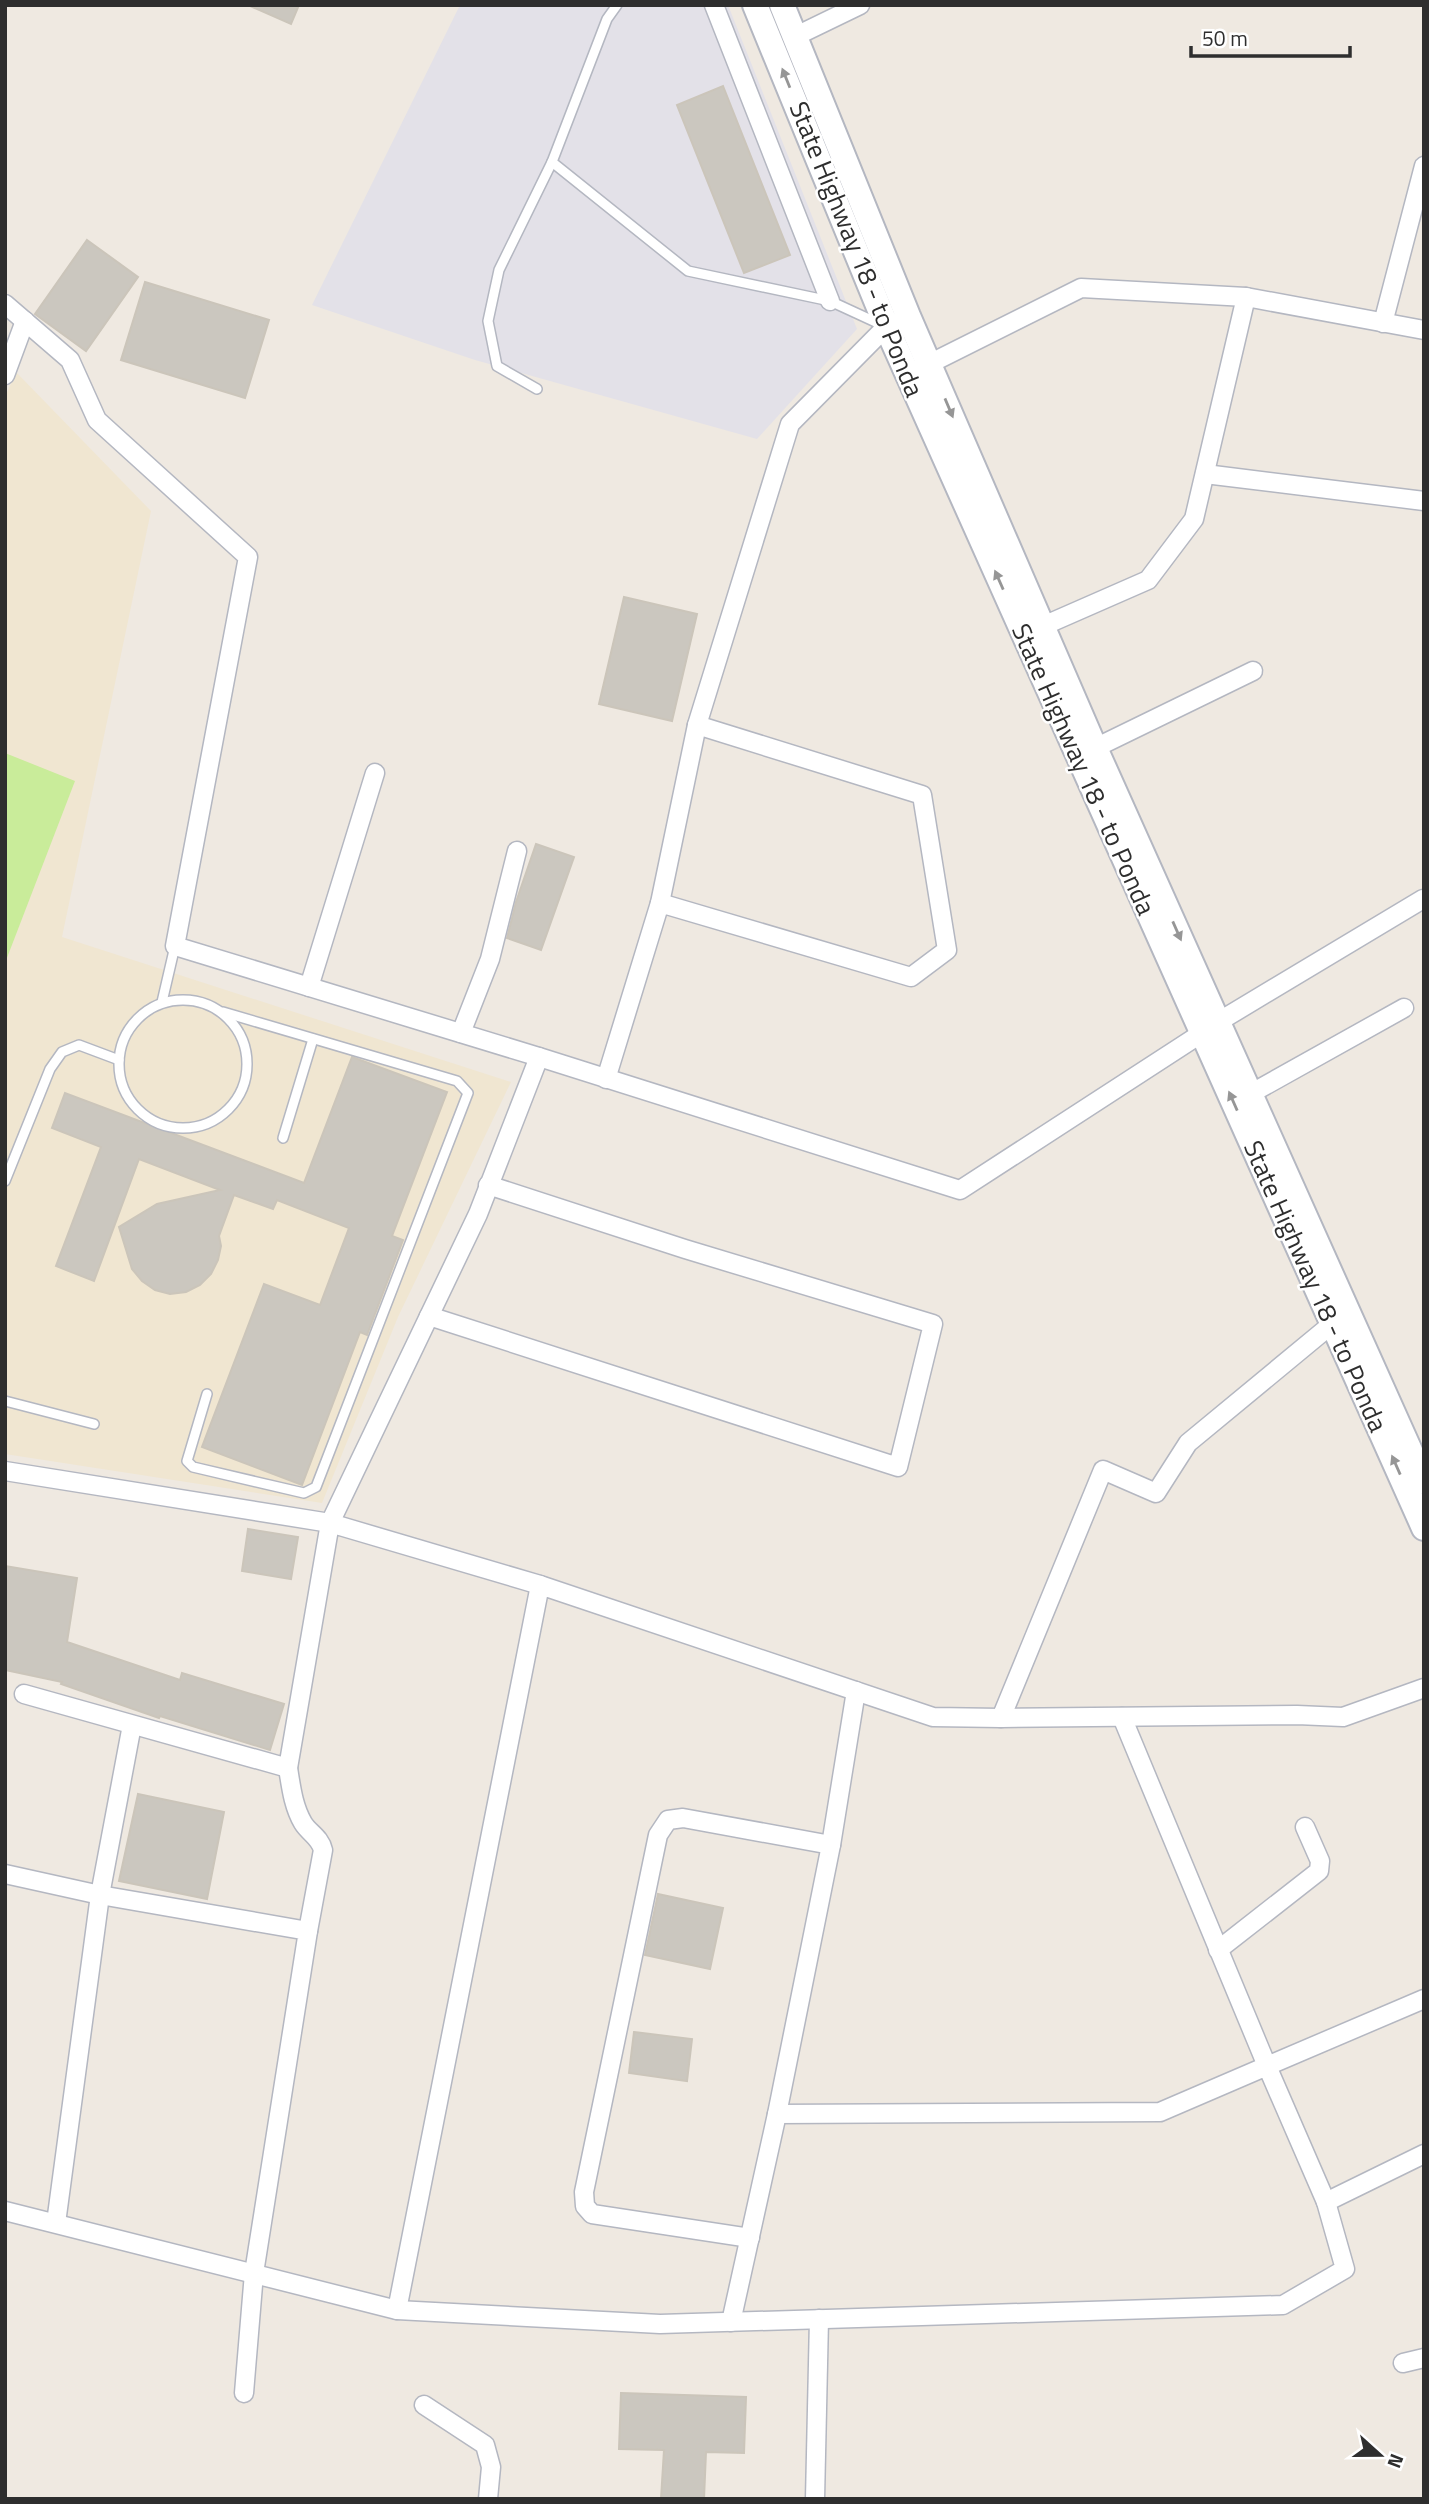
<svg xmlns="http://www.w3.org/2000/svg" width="1429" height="2504" viewBox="0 0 1429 2504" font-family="'Titillium Web',sans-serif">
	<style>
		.industrial { fill: #e3e1e8 }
		.education { fill: #f0e6d1 }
		.pitch { fill: #c9ec9a }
		.building { fill: #cbc7bf; stroke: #cbc5ba; stroke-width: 2 }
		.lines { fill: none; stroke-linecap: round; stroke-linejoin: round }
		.service-casing { stroke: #b4b7c1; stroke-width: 12 }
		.minor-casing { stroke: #b4b7c1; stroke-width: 21 }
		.secondary-casing { stroke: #b4b7c1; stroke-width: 28 }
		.service { stroke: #fff; stroke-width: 9 }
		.minor { stroke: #fff; stroke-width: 18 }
		.secondary { stroke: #fff; stroke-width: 24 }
		.oneway { fill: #969696 }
		.labels { text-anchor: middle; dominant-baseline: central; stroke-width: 5; stroke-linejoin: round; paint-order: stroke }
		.street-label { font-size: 26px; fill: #2e2e2e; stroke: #fff }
	</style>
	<rect width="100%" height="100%" fill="#efe9e1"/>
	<path class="industrial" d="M460,5H728L857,329L757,439L475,360L312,305Z"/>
	<path class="education" d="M16,372L151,511L62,937L511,1082L398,1317L322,1503L5,1454V397Z"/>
	<path class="pitch" d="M5,753L75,781L5,963Z"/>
	<g class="building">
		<path d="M248,5H299L291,24Z"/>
		<path d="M723,86L790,255L744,273L677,105Z"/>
		<path d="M87,240L138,277L86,351L35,314Z"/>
		<path d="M145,282L269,320L245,398L121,360Z"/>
		<path d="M624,597L697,614L672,721L599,704Z"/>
		<path d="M536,844L574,857L541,950L507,938L516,902Z"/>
		<path d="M352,1057L447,1092L392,1236L403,1240L367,1335L360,1332L302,1485L202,1447L264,1284L320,1305L349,1228L277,1200L273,1209L234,1195L219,1236L221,1246L218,1260L211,1274L200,1285L186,1292L170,1294L155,1290L142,1281L132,1269L119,1227L157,1204L220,1190L139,1159L94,1281L56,1266L101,1147L52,1128L65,1093L304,1183Z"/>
		<path d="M248,1529L298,1537L291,1579L242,1571Z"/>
		<path d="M5,1566L77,1578L67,1642L180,1680L182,1673L284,1704L270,1750L160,1716L159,1718L61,1684L62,1682L5,1670Z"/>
		<path d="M138,1794L224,1812L207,1899L119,1881Z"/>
		<path d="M658,1894L723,1908L710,1969L645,1955Z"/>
		<path d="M634,2032L692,2039L687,2081L629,2073Z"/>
		<path d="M621,2393L746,2397L744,2453L706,2452L704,2499H661L664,2450L619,2449Z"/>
	</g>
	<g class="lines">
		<g class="service-casing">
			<g id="service">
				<path d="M617,5L607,19L552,162L688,271L830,301L882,325"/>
				<path d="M537,389L497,366L488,321L499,270L552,162"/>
				<circle cx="183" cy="1064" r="64"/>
				<path d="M162,1002L175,946"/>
				<path d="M283,1138L313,1039"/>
				<path d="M5,1181L50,1069L62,1052L79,1045L119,1060"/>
				<path d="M207,1394L187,1461L193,1467L304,1493L316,1487L468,1093L457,1081L223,1012"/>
				<path d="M5,1401L94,1424"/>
			</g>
		</g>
		<g class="minor-casing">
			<g id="minor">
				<path d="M714,5L830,301"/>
				<path d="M796,36L860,5"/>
				<path d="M5,304L70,360L97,420L248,557L175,946L539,1057L478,1214L330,1523L5,1471"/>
				<path d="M1383,323L1424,166"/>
				<path d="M919,369L1081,288L1246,297"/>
				<path d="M5,375L25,321"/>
				<path d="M1205,474L1424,501"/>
				<path d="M1043,626L1148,580L1194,519L1246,297L1424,330"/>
				<path d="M1095,748L1253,671"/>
				<path d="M660,903L697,725"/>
				<path d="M309,987L375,773"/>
				<path d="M1218,1022L1423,899"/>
				<path d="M461,1033L490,959L517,851"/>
				<path d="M539,1057L960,1190L1202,1033"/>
				<path d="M606,1079L660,903L911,977L947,950L922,795L697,725L790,424L886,327L894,323"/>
				<path d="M1250,1094L1404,1008"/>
				<path d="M429,1316L898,1467L933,1324L685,1249L488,1185"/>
				<path d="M24,1694L288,1768L330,1523L540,1585"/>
				<path d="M1122,1717L1267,2066L1424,1999"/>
				<path d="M1001,1718L1297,1715L1343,1717L1424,1688"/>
				<path d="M288,1768C291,1786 293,1806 303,1823C309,1833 320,1837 323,1850L308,1931"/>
				<path d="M5,1874L100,1895L308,1931L254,2273L244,2393"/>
				<path d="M1218,1950L1319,1871L1320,1861L1305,1827"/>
				<path d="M777,2114L831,1845L856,1691"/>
				<path d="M5,2211L397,2310L540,1585L933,1717L1001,1718L1103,1470L1156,1493L1188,1443L1332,1324"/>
				<path d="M56,2223L100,1895L132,1725"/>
				<path d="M750,2238L592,2214L585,2206L584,2192L658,1835L668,1820L683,1818L831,1845"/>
				<path d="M397,2310L660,2324L1283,2305L1345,2269L1326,2202L1424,2154"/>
				<path d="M731,2322L777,2114L1160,2112L1267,2066L1326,2202"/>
				<path d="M1403,2363L1424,2358"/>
				<path d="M424,2405L485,2445L491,2467L488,2499"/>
				<path d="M815,2499L819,2319"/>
			</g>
		</g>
		<g class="secondary-casing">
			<g id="secondary">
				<path d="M755,5L891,337L1424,1528"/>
				<path d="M782,5L908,316L1095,748L1424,1482"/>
			</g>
		</g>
		<use href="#service" class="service"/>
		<use href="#minor" class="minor"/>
		<use href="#secondary" class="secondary"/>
	</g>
	<defs><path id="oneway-solid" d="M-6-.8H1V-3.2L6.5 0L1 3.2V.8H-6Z" transform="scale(1.75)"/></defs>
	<g class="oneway">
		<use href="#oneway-solid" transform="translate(786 78) rotate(-112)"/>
		<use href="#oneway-solid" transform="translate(949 408) rotate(67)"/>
		<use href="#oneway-solid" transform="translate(999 580) rotate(-114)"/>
		<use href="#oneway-solid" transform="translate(1177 931) rotate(66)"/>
		<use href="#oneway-solid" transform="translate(1233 1101) rotate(-114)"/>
		<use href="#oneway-solid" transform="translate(1396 1465) rotate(-114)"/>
	</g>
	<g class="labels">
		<g class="street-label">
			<text transform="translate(857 249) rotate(68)">State Highway 18 - to Ponda</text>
			<text transform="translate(1084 769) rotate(66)">State Highway 18 - to Ponda</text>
			<text transform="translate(1316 1286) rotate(66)">State Highway 18 - to Ponda</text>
		</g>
	</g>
	<rect width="1429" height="2504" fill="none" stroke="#2e2e2e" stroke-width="14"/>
	<g transform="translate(1380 2455) rotate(111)" stroke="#ffffff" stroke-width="5" paint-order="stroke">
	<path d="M0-5L12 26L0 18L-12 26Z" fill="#2e2e2e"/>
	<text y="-10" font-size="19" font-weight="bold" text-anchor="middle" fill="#2e2e2e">N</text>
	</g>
	<path d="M1191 46v10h159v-10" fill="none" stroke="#2e2e2e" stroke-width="3.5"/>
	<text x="1202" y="46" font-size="21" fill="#2e2e2e" stroke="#ffffff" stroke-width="5" paint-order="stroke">50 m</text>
</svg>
